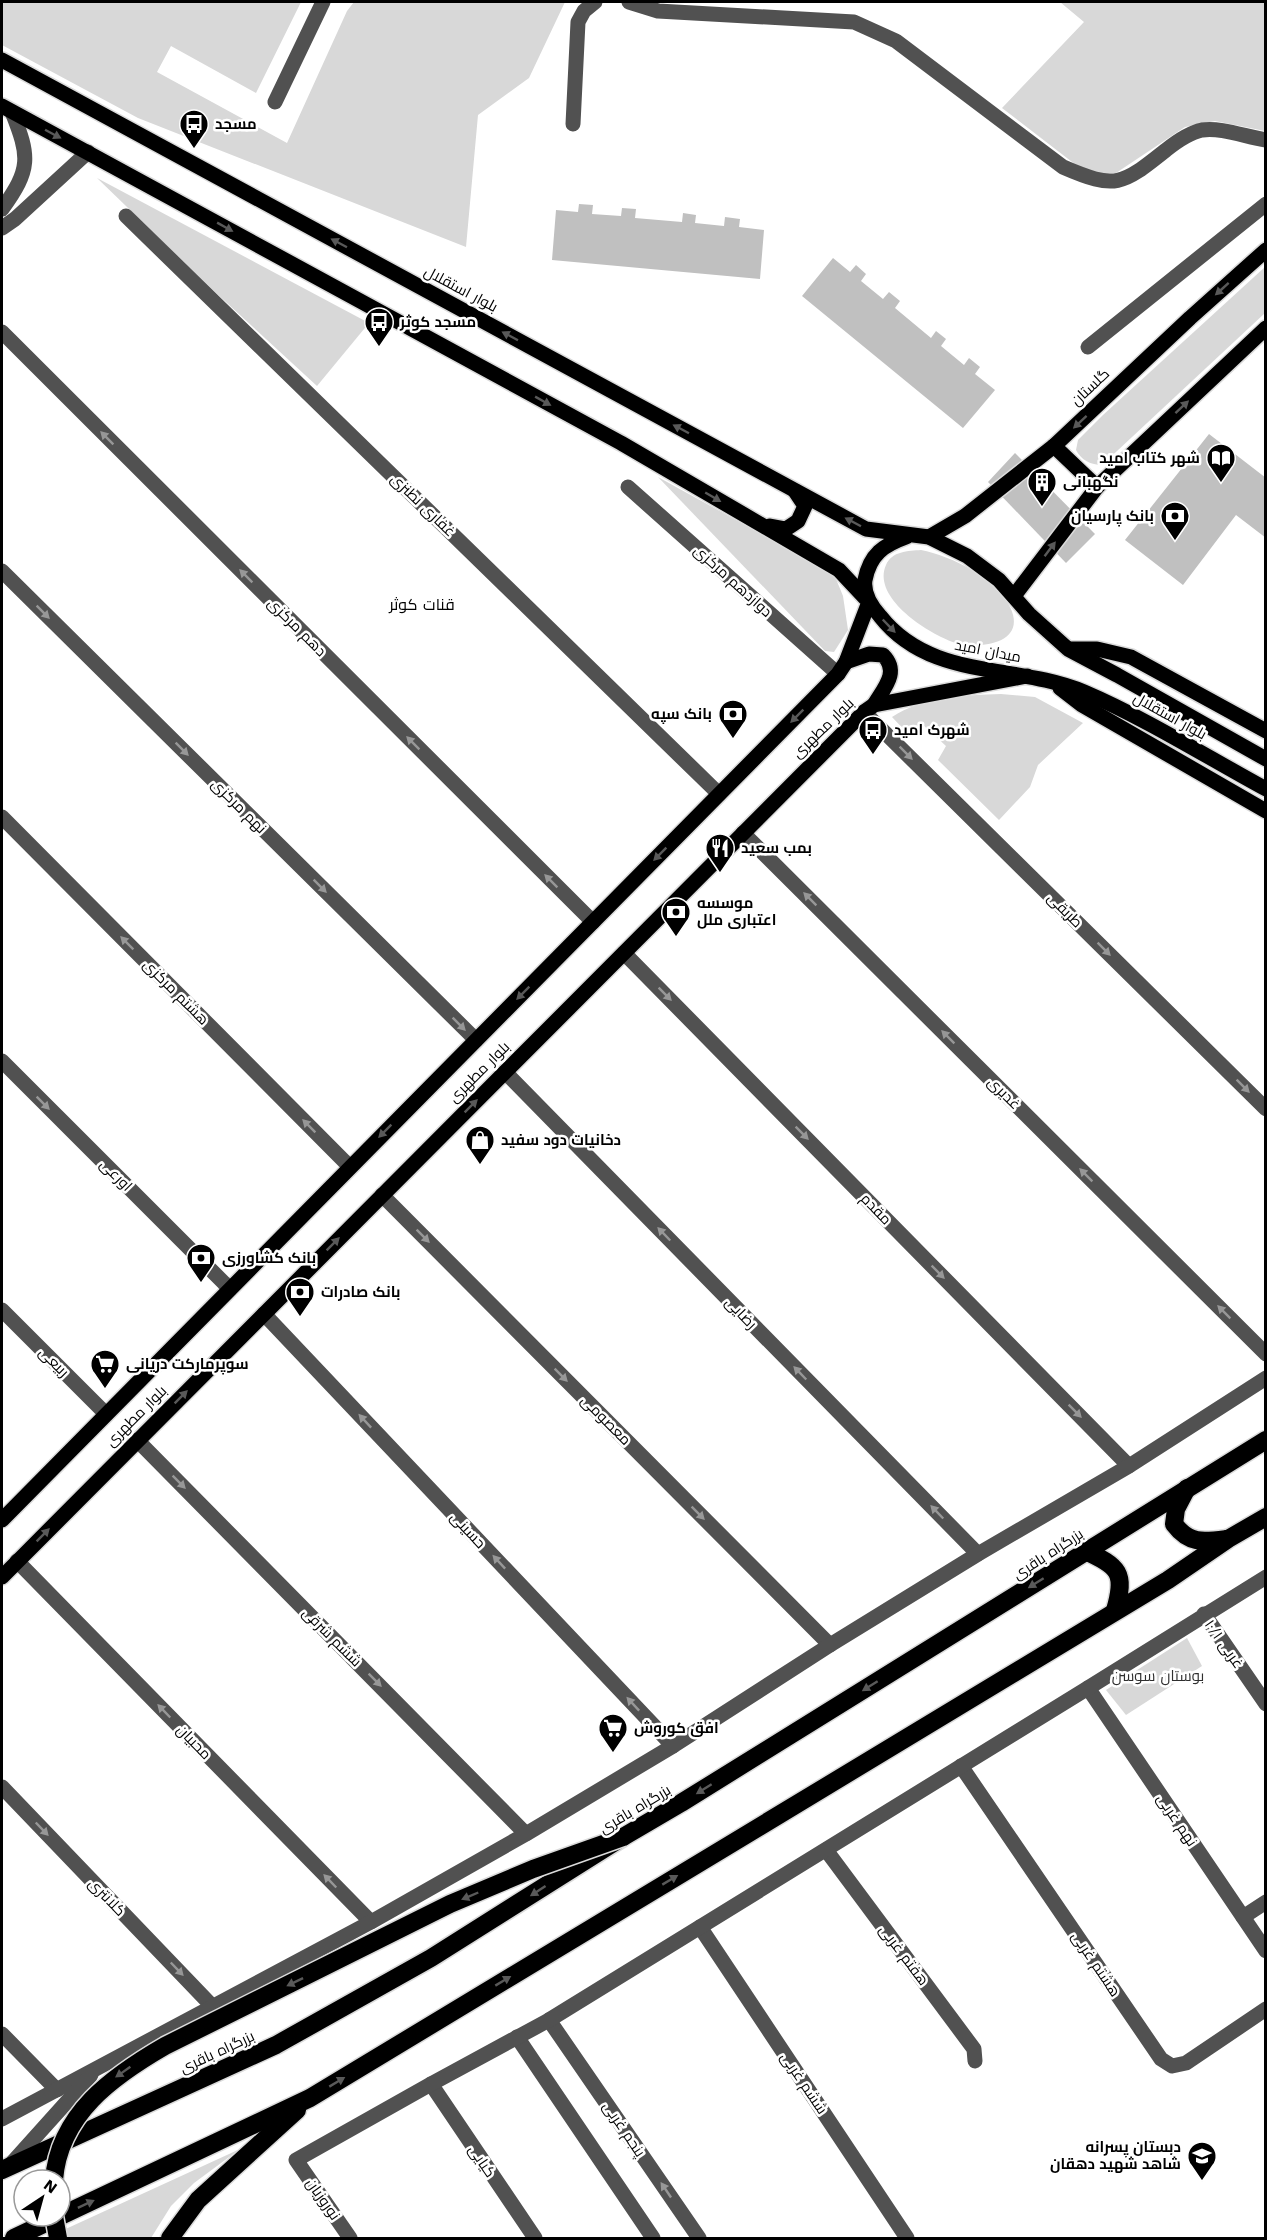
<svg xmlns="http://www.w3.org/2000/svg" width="1267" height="2240" viewBox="0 0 1267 2240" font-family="'Work Sans',Cairo,sans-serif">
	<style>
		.green { fill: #d8d8d8 }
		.building { fill: #c0c0c0 }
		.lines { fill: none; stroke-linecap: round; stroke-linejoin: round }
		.major-casing { stroke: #dbdbdb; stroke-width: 18 }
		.highway-casing { stroke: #dbdbdb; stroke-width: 21 }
		.minor { stroke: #515151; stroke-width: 15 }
		.major { stroke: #000; stroke-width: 15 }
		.highway { stroke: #000; stroke-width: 18 }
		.highway-bridge-casing { stroke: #dbdbdb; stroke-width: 21; stroke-linecap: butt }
		.highway-bridge { stroke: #000; stroke-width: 18 }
		.oneway { fill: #595959 }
		.oneway2 { fill: #979797 }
		.labels { text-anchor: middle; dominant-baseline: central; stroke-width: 5; stroke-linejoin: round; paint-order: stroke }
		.poi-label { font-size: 15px; font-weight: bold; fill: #000; stroke: #fff; text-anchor: start }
		.street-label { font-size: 15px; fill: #000; stroke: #fff }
		.park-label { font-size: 15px; fill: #2f2f2f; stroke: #fff }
		.neighbourhood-label { font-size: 16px; fill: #000; stroke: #fff }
	</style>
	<rect width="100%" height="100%" fill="#fff"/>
	<g class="green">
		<path d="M2,2H301L256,93L171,46L157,72L287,143L347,11L354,2H565L529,78L478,115L466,247L138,118L2,45Z"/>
		<path d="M1060,2H1265V131L1215,121L1185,127L1116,173H1098L1076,165L1002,108L1084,22Z"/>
		<path d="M97,178L369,323L317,386L216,293Z"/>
		<path d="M1265,267V313L1102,465C1091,465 1081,460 1076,450L1078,440L1103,415Z"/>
		<path d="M658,477L834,574L843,596L848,630L834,652L825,651Z"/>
		<path d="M921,550C951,556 998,578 1011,609C1026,644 979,649 956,643C930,635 871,598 886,565C892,551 908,551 921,550Z"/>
		<path d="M1001,694L1035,697L1083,723L1038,765L1030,787L999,820L938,760L946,746L922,724L910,736L892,717C922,697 966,695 1001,694Z"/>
		<path d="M1187,1638L1202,1666L1126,1715L1106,1690Z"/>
		<path d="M240,2149L194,2183L171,2206L151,2238H46Z"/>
	</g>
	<g class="building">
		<path d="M579,204L593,205L592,214L621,216L622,208L636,209L635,218L682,222L683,213L696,215L695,223L724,226L725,217L740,219L739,227L764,230L760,279L552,260L556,210L578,212Z"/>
		<path d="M833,258L850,272L856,265L866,274L861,281L883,299L889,292L900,301L895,308L931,338L936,331L946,339L941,346L964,365L969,358L980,367L975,374L995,390L963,428L802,296Z"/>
		<path d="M1209,434L1266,478V538L1236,515L1183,585L1125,540Z"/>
		<path d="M1015,453L1095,534L1066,563L988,482Z"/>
	</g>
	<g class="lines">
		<g class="major-casing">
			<g id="major">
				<path d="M2,60L866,529L929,537L967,556L999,580L1029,614L1068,649L1117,675L1266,759"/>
				<path d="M2,106L621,443L839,570L869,602L846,662L838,674L2,1520"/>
				<path d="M1054,446L1097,487"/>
				<path d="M770,526L786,529L798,521L805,506L795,491"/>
				<path d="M906,537C884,545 870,554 865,580C863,594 871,606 880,616C931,681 1015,663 1084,692C1145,718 1207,757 1266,789"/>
				<path d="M929,537L965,516L1054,446L1190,318L1266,250"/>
				<path d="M1014,596L1097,487L1266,328"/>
				<path d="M1071,649H1097L1131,657L1266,731"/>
				<path d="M846,662L869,654L883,655C900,672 884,688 874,705"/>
				<path d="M1060,688L1082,705L1266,811"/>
				<path d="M2,1577L864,712L874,705L1027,676"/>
			</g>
		</g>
		<g class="highway-casing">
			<g id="highway">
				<path d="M1187,1488L1176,1509L1174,1524C1189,1544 1203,1542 1226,1539"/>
				<path d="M1085,1551C1119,1566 1126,1573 1115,1610"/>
				<path d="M2,2170L276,2045L431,1958L623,1837L681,1803L1266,1440"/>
				<path d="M14,2238L310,2098L1168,1580L1228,1539L1266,1517"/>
				<path d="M170,2238L198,2200L297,2110"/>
			</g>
		</g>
		<g class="minor">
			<path d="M629,2L658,11L854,22L896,41L1063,167C1116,190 1122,185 1166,150C1176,142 1188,133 1202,130C1221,127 1246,137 1266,140"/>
			<path d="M275,102L323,2"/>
			<path d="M573,124L578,22L584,11L595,2"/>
			<path d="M2,209C31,169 30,157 12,112"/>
			<path d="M126,216L719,794"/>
			<path d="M2,228L15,219L88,152"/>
			<path d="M2,332L593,922"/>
			<path d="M1088,347L1266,204"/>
			<path d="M628,487L838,674"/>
			<path d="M2,571L476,1040"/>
			<path d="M864,712L1266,1109"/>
			<path d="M2,817L350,1167"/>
			<path d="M743,833L1266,1354"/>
			<path d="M624,953L1129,1466"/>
			<path d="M2,1061L230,1289"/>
			<path d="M505,1072L978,1554"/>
			<path d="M382,1195L830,1645"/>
			<path d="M2,1310L106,1414"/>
			<path d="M264,1314L673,1746"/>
			<path d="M137,1440L526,1834"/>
			<path d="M17,1561L371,1922"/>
			<path d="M1204,1614L1266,1704"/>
			<path d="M1088,1688L1266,1951"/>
			<path d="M961,1766L1161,2059L1172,2066L1186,2063L1266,2009"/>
			<path d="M2,1787L213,2007"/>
			<path d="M826,1850L974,2049L975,2061"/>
			<path d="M1243,1917L1266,1902"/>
			<path d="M700,1927L907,2238"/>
			<path d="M549,2020L699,2238"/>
			<path d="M2,2034L57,2090"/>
			<path d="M517,2037L653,2238"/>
			<path d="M431,2084L535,2238"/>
			<path d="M2,2119L371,1922L526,1834L673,1746L830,1645L978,1554L1129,1466L1266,1378"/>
			<path d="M11,2164L91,2075"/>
			<path d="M350,2238L296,2160L431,2084L549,2020L1088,1688L1266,1577"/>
		</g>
		<use href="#major" class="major"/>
		<use href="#highway" class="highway"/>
		<g class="highway-bridge-casing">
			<g id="highway-bridge">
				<path d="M54,2180C59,2114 113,2076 165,2046L450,1904L533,1869L623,1837"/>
				<path d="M54,2216L58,2238"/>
			</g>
		</g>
		<use href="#highway-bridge" class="highway-bridge"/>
	</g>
	<defs><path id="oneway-solid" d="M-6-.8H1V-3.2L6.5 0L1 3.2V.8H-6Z" transform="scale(1.5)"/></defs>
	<g class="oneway">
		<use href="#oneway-solid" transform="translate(53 134) rotate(28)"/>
		<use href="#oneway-solid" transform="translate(225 227) rotate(29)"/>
		<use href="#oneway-solid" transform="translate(339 243) rotate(-152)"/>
		<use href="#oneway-solid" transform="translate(1222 289) rotate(138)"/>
		<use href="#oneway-solid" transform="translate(510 336) rotate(-152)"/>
		<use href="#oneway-solid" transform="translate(543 401) rotate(29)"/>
		<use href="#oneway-solid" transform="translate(1182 407) rotate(-43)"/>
		<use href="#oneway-solid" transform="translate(1080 422) rotate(137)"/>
		<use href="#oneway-solid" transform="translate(681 429) rotate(-152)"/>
		<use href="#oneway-solid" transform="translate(713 497) rotate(30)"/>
		<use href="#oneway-solid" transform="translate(853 522) rotate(-152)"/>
		<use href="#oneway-solid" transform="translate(1050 549) rotate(-53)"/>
		<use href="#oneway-solid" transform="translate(889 626) rotate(46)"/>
		<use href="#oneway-solid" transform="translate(797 716) rotate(135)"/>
		<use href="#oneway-solid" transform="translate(660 854) rotate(135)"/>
		<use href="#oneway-solid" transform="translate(523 993) rotate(135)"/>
		<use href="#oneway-solid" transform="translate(471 1106) rotate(-45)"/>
		<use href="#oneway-solid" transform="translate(385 1131) rotate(135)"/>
		<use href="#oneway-solid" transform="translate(333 1244) rotate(-45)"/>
		<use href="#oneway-solid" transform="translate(181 1397) rotate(-45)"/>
		<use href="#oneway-solid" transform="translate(43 1535) rotate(-45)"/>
		<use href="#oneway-solid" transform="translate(1036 1583) rotate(148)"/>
		<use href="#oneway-solid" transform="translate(870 1686) rotate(148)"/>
		<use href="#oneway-solid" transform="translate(704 1789) rotate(148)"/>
		<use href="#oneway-solid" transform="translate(670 1880) rotate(-31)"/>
		<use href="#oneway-solid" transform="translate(538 1891) rotate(147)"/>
		<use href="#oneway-solid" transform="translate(470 1896) rotate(157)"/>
		<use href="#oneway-solid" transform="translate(503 1981) rotate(-31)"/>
		<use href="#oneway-solid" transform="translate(295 1982) rotate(154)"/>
		<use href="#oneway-solid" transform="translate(123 2072) rotate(145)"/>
		<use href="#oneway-solid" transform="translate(337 2082) rotate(-31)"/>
		<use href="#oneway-solid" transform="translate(86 2204) rotate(-25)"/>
	</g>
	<g class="oneway2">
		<use href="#oneway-solid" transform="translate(107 438) rotate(-135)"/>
		<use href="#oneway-solid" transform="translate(246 576) rotate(-135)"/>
		<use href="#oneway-solid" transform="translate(43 612) rotate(45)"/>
		<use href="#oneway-solid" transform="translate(413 743) rotate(-135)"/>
		<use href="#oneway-solid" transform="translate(182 749) rotate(45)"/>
		<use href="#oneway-solid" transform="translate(906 753) rotate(45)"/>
		<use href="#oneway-solid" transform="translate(551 881) rotate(-135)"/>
		<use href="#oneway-solid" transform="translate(320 886) rotate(45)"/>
		<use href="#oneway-solid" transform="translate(810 899) rotate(-135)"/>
		<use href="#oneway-solid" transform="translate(127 943) rotate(-135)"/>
		<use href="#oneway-solid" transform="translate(1104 949) rotate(45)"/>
		<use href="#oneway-solid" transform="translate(665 994) rotate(45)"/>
		<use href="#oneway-solid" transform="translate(459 1024) rotate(45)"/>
		<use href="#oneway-solid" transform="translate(948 1037) rotate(-135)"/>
		<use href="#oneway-solid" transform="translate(1243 1086) rotate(45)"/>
		<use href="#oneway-solid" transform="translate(43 1103) rotate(45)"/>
		<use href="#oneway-solid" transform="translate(309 1126) rotate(-135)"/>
		<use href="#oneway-solid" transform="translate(802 1133) rotate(45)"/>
		<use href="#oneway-solid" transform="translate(1086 1175) rotate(-135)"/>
		<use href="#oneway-solid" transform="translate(664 1234) rotate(-134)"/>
		<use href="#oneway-solid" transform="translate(423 1236) rotate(45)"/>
		<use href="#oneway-solid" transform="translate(938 1272) rotate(45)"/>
		<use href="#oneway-solid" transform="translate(1224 1312) rotate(-135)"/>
		<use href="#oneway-solid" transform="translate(800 1373) rotate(-134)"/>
		<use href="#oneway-solid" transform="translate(561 1375) rotate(45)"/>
		<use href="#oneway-solid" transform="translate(1075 1411) rotate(45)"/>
		<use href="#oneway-solid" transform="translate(365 1421) rotate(-133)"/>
		<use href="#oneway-solid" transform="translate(179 1482) rotate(45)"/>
		<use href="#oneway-solid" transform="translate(937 1512) rotate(-134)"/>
		<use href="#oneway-solid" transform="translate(698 1513) rotate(45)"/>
		<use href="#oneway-solid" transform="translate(499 1562) rotate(-133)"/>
		<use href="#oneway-solid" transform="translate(375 1680) rotate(45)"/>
		<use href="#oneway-solid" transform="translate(633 1704) rotate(-133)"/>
		<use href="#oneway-solid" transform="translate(164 1711) rotate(-134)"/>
		<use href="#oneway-solid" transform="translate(42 1829) rotate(46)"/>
		<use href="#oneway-solid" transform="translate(330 1881) rotate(-134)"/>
		<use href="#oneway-solid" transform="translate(177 1969) rotate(46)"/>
		<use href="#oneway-solid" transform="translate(666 2190) rotate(-124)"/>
	</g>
	<defs>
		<g id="bus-pin" transform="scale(1.5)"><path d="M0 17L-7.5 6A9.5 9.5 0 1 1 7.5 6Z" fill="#000" stroke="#fff"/><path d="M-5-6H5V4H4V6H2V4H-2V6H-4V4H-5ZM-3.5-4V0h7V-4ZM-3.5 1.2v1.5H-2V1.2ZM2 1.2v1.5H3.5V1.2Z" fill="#fff"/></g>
		<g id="library-pin" transform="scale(1.5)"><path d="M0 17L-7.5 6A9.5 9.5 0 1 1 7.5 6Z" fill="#000" stroke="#fff"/><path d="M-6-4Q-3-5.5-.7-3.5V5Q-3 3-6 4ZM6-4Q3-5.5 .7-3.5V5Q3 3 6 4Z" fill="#fff"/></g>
		<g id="building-pin" transform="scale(1.5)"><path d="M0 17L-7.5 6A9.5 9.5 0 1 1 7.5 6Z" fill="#000" stroke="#fff"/><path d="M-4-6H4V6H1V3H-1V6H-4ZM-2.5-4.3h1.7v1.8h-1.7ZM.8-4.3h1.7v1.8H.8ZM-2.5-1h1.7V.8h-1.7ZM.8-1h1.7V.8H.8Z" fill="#fff"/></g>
		<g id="bank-pin" transform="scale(1.5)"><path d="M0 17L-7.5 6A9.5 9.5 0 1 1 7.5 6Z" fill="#000" stroke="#fff"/><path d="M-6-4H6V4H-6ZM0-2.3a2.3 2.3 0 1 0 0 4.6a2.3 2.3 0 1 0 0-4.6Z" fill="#fff"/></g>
		<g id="restaurant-pin" transform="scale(1.5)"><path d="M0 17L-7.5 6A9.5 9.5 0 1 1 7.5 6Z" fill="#000" stroke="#fff"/><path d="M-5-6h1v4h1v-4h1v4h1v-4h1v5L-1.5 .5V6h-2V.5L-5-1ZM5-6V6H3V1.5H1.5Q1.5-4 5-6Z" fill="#fff"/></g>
		<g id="shop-pin" transform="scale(1.5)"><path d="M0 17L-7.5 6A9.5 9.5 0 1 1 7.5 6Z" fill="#000" stroke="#fff"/><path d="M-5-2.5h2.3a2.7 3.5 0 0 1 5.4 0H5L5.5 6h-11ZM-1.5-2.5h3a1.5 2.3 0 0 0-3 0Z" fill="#fff"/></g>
		<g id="supermarket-pin" transform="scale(1.5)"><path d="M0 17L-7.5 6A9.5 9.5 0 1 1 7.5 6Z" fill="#000" stroke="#fff"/><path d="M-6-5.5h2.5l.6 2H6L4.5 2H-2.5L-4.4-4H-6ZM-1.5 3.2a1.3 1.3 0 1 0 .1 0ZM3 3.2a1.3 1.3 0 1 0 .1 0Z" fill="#fff"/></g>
		<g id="school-pin" transform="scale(1.5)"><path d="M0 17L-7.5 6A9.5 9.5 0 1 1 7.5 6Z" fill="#000" stroke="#fff"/><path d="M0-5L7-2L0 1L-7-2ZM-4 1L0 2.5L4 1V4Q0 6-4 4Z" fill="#fff"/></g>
	</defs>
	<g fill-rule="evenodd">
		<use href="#bus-pin" x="194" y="124"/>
		<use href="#bus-pin" x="379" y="322"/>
		<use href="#library-pin" x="1221" y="458"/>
		<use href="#building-pin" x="1042" y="482"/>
		<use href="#bank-pin" x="1175" y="516"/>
		<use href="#bank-pin" x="733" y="714"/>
		<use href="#bus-pin" x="873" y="730"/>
		<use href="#restaurant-pin" x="720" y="848"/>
		<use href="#bank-pin" x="676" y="912"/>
		<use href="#shop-pin" x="480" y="1140"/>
		<use href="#bank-pin" x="201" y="1258"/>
		<use href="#bank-pin" x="300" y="1292"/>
		<use href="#supermarket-pin" x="105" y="1364"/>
		<use href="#supermarket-pin" x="613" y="1728"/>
		<use href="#school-pin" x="1202" y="2156"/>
	</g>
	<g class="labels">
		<g class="poi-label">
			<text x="215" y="124">مسجد</text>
			<text x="400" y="322">مسجد کوثر</text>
			<text x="1200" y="458" text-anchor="end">شهر کتاب امید</text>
			<text x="1063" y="482">نگهبانی</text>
			<text x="1154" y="516" text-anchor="end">بانک پارسیان</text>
			<text x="712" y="714" text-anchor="end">بانک سپه</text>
			<text x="894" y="730">شهرک امید</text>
			<text x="741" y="848">بمب سعید</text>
			<text x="697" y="903">موسسه<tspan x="697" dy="17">اعتباری ملل</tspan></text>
			<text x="501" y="1140">دخانیات دود سفید</text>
			<text x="222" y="1258">بانک کشاورزی</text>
			<text x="321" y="1292">بانک صادرات</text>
			<text x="126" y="1364">سوپرمارکت دریانی</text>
			<text x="634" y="1728">افق کوروش</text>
			<text x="1181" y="2147" text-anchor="end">دبستان پسرانه<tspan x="1181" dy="17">شاهد شهید دهقان</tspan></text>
		</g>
		<g class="street-label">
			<text transform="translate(461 289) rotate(28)">بلوار استقلال</text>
			<text transform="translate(1090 387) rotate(-43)">گلستان</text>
			<text transform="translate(423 505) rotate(44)">غفاری نطنزی</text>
			<text transform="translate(733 581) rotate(42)">دوازدهم مرکزی</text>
			<text transform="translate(297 627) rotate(45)">دهم مرکزی</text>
			<text transform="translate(988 651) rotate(11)">میدان امید</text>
			<text transform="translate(1170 716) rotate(29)">بلوار استقلال</text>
			<text transform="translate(823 728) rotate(-44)">بلوار مطهری</text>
			<text transform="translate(239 806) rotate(45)">نهم مرکزی</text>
			<text transform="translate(1065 910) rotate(45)">طریقی</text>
			<text transform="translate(176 992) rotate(45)">هشتم مرکزی</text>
			<text transform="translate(479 1072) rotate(-45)">بلوار مطهری</text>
			<text transform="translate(1004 1093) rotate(45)">غدیری</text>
			<text transform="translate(116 1175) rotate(45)">اورعی</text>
			<text transform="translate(876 1209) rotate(46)">مقدم</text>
			<text transform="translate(741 1313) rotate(46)">رضایی</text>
			<text transform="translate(54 1362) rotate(45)">ربیعی</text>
			<text transform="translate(136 1416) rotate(-45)">بلوار مطهری</text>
			<text transform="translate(606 1420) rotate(45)">معصومی</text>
			<text transform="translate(468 1530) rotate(47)">حسینی</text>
			<text transform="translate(1048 1554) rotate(-33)">بزرگراه باقری</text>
			<text transform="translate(332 1637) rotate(45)">ششم شرقی</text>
			<text transform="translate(1224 1644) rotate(55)">۱۰/۱ غربی</text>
			<text transform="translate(194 1742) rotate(46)">محبیان</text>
			<text transform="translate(635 1809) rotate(-31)">بزرگراه باقری</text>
			<text transform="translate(1177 1820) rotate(56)">نهم غربی</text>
			<text transform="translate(107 1897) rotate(46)">کلانتری</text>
			<text transform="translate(904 1955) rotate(53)">هفتم غربی</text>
			<text transform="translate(1096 1964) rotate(56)">هشتم غربی</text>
			<text transform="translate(217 2052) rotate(-25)">بزرگراه باقری</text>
			<text transform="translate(804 2083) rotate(56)">ششم غربی</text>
			<text transform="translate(624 2129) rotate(56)">پنجم غربی</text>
			<text transform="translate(482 2161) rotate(56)">کیایی</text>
			<text transform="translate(323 2199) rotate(55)">نوروزیان</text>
		</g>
		<g class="park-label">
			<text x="1158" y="1676">بوستان سوسن</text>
		</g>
		<g class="neighbourhood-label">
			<text x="422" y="604">قنات کوثر</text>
		</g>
	</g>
	<rect width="1267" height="2240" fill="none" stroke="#000000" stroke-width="6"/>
	<g transform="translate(42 2198) rotate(36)"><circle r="28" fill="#ffffff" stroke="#999999" stroke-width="1.5"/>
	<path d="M0-4.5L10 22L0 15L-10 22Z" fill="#000000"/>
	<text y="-9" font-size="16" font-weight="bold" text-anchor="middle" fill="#000000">N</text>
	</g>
</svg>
